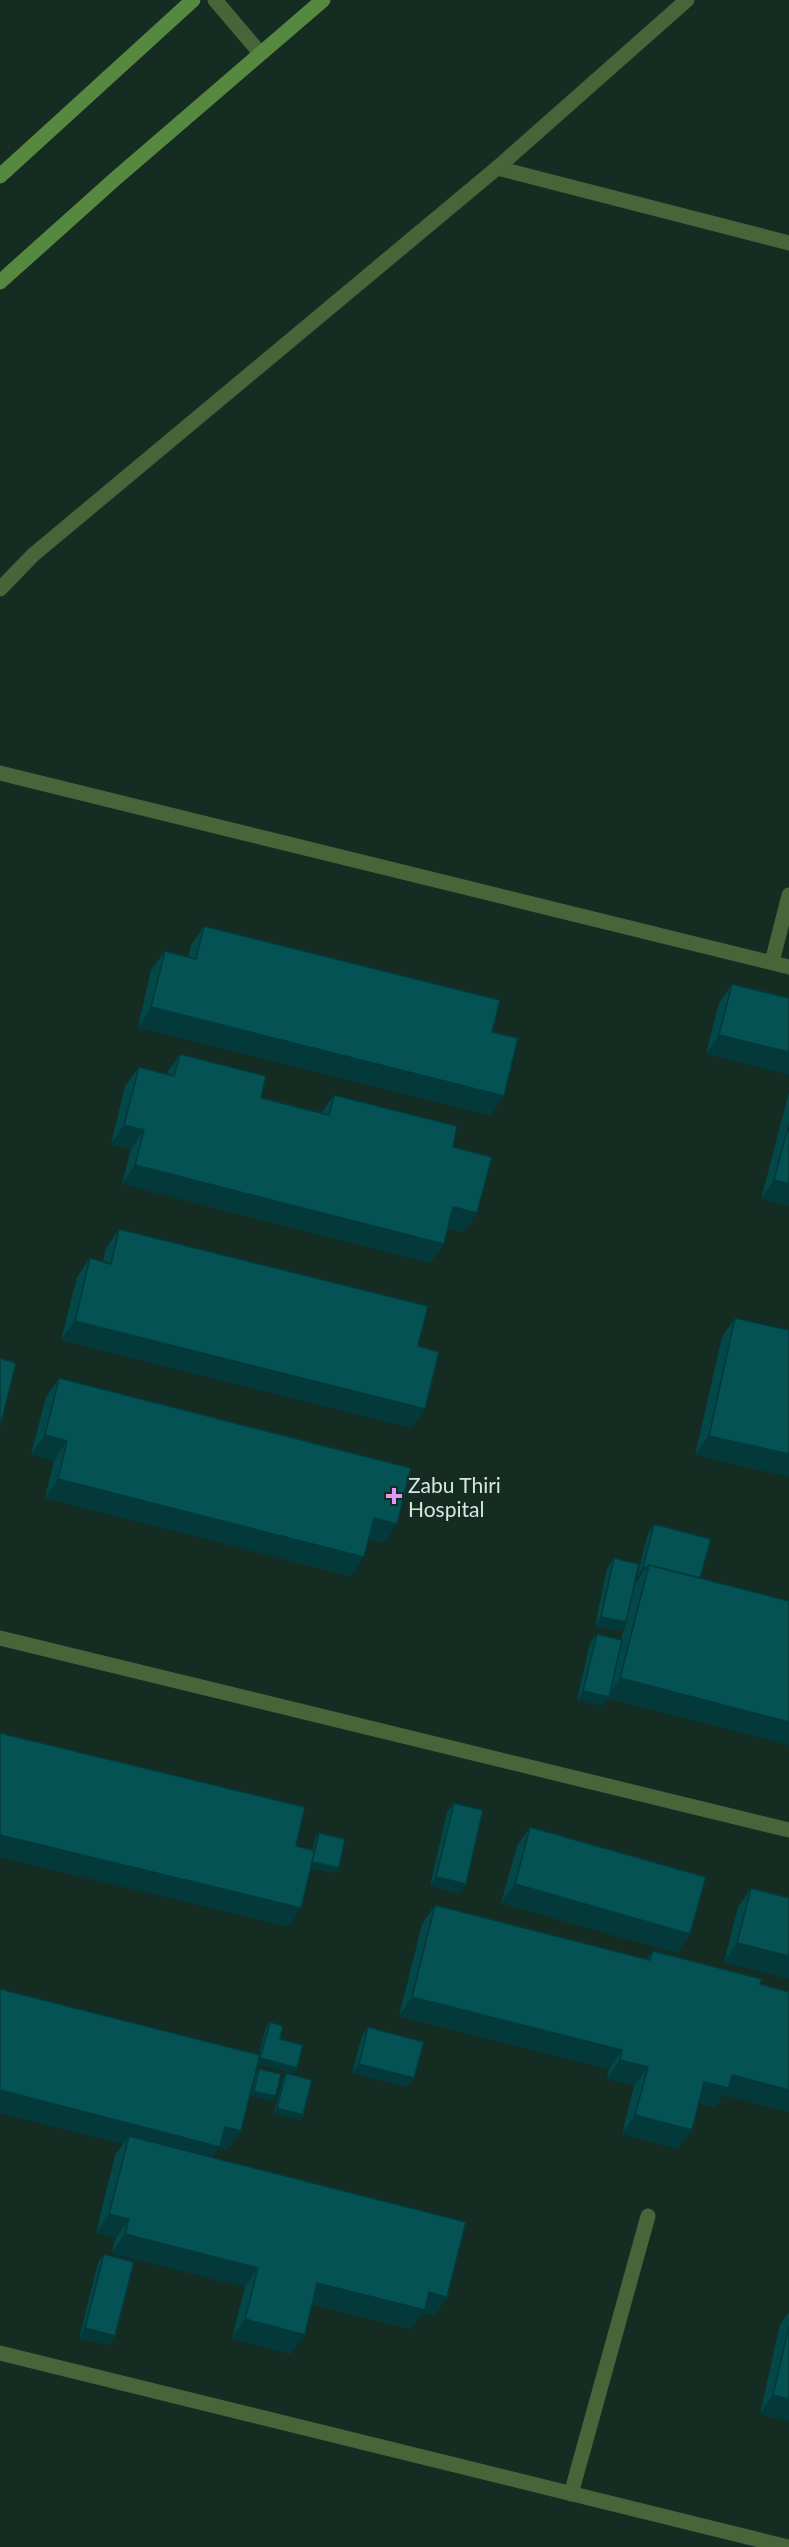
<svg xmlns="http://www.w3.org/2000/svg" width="789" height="2547" viewBox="0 0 789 2547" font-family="Lato,sans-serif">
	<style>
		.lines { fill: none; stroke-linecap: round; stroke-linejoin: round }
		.lane { stroke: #476538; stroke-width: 15 }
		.street { stroke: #476538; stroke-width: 15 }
		.secondary { stroke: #57883f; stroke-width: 15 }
		.wall { fill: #034748 }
		.shaded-wall { fill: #03393b }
		.building { fill: #045254; stroke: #03393b; stroke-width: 1.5 }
		.poi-dot { fill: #dd99f3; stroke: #152c23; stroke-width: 2 }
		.labels { text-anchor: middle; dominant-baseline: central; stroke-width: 4.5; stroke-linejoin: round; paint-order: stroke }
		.poi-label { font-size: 21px; fill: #d8e6df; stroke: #152c23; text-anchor: start }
	</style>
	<rect width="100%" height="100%" fill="#152c23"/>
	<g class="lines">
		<g class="lane">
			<path d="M772,962L789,895"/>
			<path d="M571,2494L648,2216"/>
		</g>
		<g class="street">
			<path d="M215,0L260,53"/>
			<path d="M497,168L789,243"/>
			<path d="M0,589L33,555L497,168L687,0"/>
			<path d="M0,773L789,967"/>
			<path d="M0,1638L789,1830"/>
			<path d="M0,2353L788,2547"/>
		</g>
		<g class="secondary">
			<path d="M0,176L193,0"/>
			<path d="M0,282L115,179L323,0"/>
		</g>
	</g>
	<g class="wall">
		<path d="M204,926L492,1032L504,1096L490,1115L138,1027L151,970L165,951L188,957L191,945Z"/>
		<path d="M732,984L789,998L706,1054L719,1003Z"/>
		<path d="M180,1054L261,1098L321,1113L334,1095L453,1147L464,1232L448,1228L444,1244L430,1263L122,1184L131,1149L111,1144L125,1086L139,1067L166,1074Z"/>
		<path d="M789,1092V1206L761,1199Z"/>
		<path d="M119,1229L418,1346L425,1409L412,1428L61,1340L77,1277L90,1258L103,1262L106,1248Z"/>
		<path d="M735,1318L789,1330L695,1455L722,1337Z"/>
		<path d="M59,1378L384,1543L369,1539L351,1576L45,1498L54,1461L31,1454L46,1397Z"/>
		<path d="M654,1524L700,1578L789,1601V1745L608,1698L602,1706L577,1700L590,1643L597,1634L621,1640L626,1623L620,1631L595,1626L607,1568L614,1558L627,1615L635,1584L640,1577H637L648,1533Z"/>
		<path d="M454,1803L466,1884L459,1893L430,1886L447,1812Z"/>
		<path d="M530,1827L690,1934L677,1953L501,1903L517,1846Z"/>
		<path d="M319,1833L336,1873L311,1868L288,1927L296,1846L313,1850L315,1838Z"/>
		<path d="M751,1888L789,1898V1979L724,1962L738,1907Z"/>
		<path d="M435,1905L647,1959L653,1951L723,2095L715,2107L699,2103L678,2149L622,2134L634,2086L607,2079L609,2069L399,2016L422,1924Z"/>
		<path d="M270,2022L280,2039L293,2073L258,2064L241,2131L227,2150L218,2148L212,2157L447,2297L434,2316L423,2313L411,2329L312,2304L291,2354L232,2338L245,2287L111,2253L116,2238L96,2233L115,2155L123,2144L0,2113L259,2055L266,2027Z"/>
		<path d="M368,2027L407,2087L352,2073L362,2036Z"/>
		<path d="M259,2069L272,2101L251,2096L256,2074Z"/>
		<path d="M286,2073L303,2115L300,2120L274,2113L283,2078Z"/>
		<path d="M104,2254L115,2336L109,2345L79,2338L98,2263Z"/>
		<path d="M789,2312V2421L760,2414L780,2324Z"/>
	</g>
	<g class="shaded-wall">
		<path d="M151,1007L504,1096L490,1115L138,1027Z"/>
		<path d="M719,1035L789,1052V1075L706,1054Z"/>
		<path d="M124,1125L144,1130L131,1149L111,1144Z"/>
		<path d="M135,1165L444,1244L430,1263L122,1184Z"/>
		<path d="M774,1180L789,1184V1206L761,1199Z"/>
		<path d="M453,1207L477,1213L464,1232L440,1226Z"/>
		<path d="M75,1321L425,1409L412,1428L61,1340Z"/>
		<path d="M45,1435L67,1441L54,1461L31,1454Z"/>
		<path d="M709,1436L789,1454V1477L695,1455Z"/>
		<path d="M58,1479L364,1557L351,1576L45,1498Z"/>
		<path d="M374,1518L397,1524L384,1543L361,1537Z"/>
		<path d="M643,1567L646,1568L640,1577H637Z"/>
		<path d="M601,1617L626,1622L620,1631L595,1626Z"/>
		<path d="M620,1678L789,1722V1745L608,1698L602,1706L577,1700L583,1691L607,1697Z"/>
		<path d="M0,1835L301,1908L288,1927L0,1857Z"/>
		<path d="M312,1862L339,1868L336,1873L309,1867Z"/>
		<path d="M436,1877L466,1884L459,1893L430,1886Z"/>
		<path d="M515,1884L690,1934L677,1953L501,1903Z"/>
		<path d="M737,1943L789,1956V1979L724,1962Z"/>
		<path d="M412,1997L622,2050L609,2069L399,2016Z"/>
		<path d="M260,2058L297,2068L293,2073L257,2063Z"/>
		<path d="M620,2060L648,2067L634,2086L607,2079Z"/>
		<path d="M359,2064L414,2078L407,2087L352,2073Z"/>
		<path d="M732,2075L789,2090V2112L723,2095L715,2107L691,2101L704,2082Z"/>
		<path d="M0,2090L225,2127L241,2131L227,2150L218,2148L206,2166L129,2136L123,2144L0,2113Z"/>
		<path d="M254,2092L276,2096L272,2101L251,2096Z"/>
		<path d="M277,2108L303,2115L300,2120L274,2113Z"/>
		<path d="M635,2115L692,2130L678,2149L622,2134Z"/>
		<path d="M109,2214L129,2219L116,2238L96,2233Z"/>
		<path d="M125,2234L258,2268L245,2287L111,2253Z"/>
		<path d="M317,2283L429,2292L447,2297L434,2316L423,2313L411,2329L304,2302Z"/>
		<path d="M245,2319L305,2335L291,2354L232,2338Z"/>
		<path d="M85,2328L115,2336L109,2345L79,2338Z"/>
		<path d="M773,2395L789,2399V2421L760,2414Z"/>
	</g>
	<g class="building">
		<path d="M204,926L500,1000L492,1032L518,1038L504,1096L151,1007L165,951L196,959Z"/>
		<path d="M732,984L789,998V1052L719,1035Z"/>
		<path d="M180,1054L266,1076L261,1098L329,1115L334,1095L457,1126L453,1147L492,1157L477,1213L453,1207L444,1244L135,1165L144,1130L124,1125L139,1067L174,1076Z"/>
		<path d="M789,1124V1184L774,1180Z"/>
		<path d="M119,1229L428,1306L418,1346L439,1352L425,1409L75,1321L90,1258L111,1264Z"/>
		<path d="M735,1318L789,1330V1454L709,1436Z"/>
		<path d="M0,1358L16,1363L0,1428Z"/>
		<path d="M59,1378L411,1468L397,1524L374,1518L364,1557L58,1479L67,1441L45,1435Z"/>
		<path d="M654,1524L711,1539L700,1578L649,1565L646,1568L643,1567Z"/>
		<path d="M614,1558L639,1564L626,1622L601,1617Z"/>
		<path d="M649,1565L789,1601V1722L620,1678Z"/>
		<path d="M597,1634L622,1640L609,1697L583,1691Z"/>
		<path d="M0,1733L305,1807L296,1846L315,1851L301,1908L0,1835Z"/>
		<path d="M454,1803L483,1810L466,1884L436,1877Z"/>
		<path d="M530,1827L706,1877L690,1934L515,1884Z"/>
		<path d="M319,1833L345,1839L339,1868L312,1862Z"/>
		<path d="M751,1888L789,1898V1956L737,1943Z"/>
		<path d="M435,1905L650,1960L653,1951L762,1979L760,1984L789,1992V2090L732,2075L729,2088L704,2082L692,2130L635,2115L648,2067L620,2060L622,2050L412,1997Z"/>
		<path d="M0,1989L260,2055L241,2131L225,2127L220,2147L0,2090Z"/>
		<path d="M270,2022L283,2026L280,2039L303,2045L297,2068L260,2058Z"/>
		<path d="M368,2027L424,2042L414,2078L359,2064Z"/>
		<path d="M259,2069L281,2074L276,2096L254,2092Z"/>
		<path d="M286,2073L312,2080L303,2115L277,2108Z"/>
		<path d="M129,2136L466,2222L447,2297L429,2292L425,2310L317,2283L305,2335L245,2319L258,2268L125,2234L129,2219L109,2214Z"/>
		<path d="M104,2254L134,2262L115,2336L85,2328Z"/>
		<path d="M789,2326V2399L773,2395Z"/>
	</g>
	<path class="poi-dot" d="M391 1487h6v6h6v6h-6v6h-6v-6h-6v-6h6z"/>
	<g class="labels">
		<g class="poi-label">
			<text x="408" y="1484">Zabu Thiri<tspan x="408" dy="24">Hospital</tspan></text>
		</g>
	</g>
</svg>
